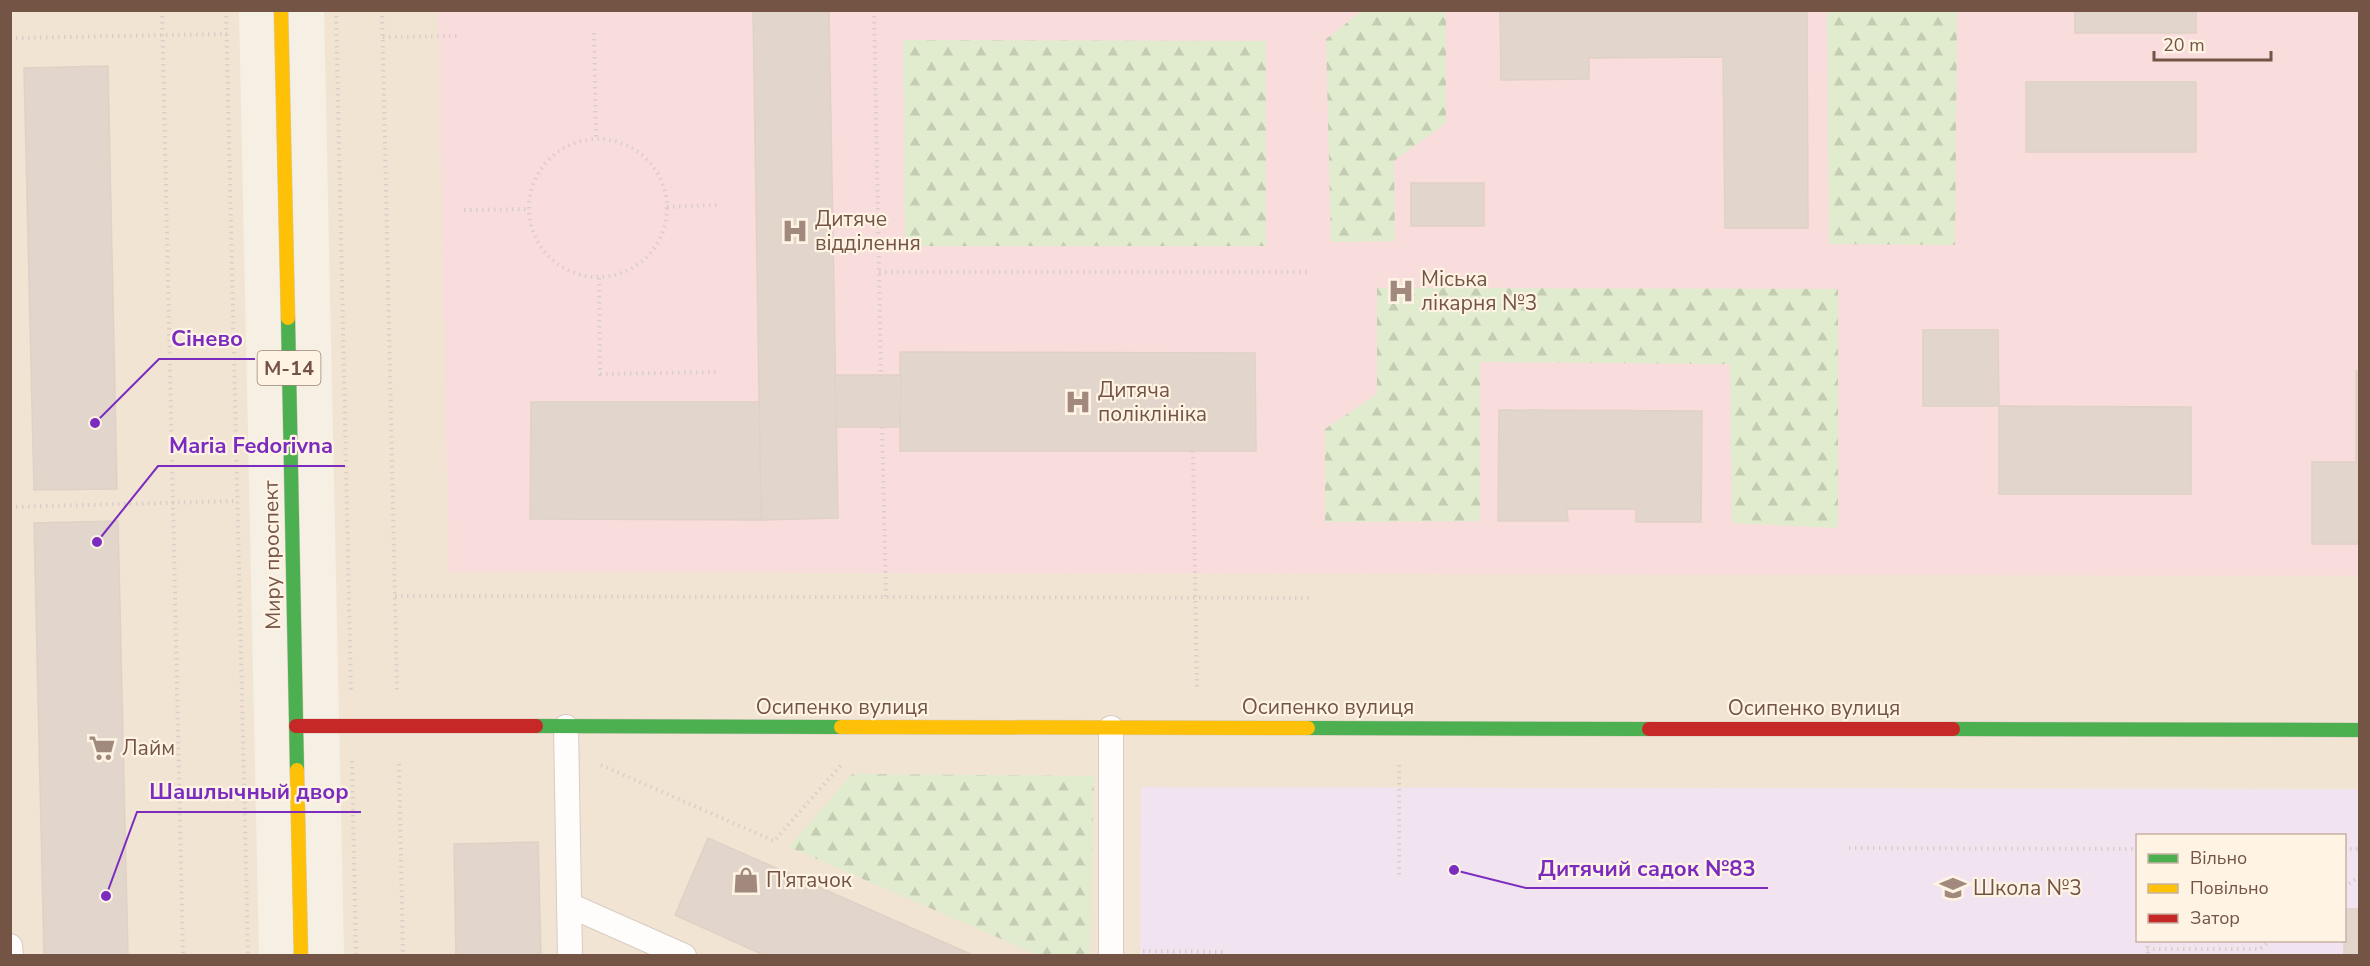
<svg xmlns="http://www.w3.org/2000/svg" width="2370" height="966" viewBox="0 0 2370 966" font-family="'Nunito Sans',sans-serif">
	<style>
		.residential { fill: #f2e4d3; fill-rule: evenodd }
		.education { fill: #f1e3f0; fill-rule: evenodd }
		.medical { fill: #f9dddc }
		.forest { fill: url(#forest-firs) }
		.building { fill: #e2d6cc; stroke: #dfd1c6; stroke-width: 1.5 }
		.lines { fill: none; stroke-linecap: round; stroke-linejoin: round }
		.lane-casing { stroke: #d7ccc3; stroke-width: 26 }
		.fast-casing { stroke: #d6cac1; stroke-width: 15 }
		.slow-casing { stroke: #d6cac1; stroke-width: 15 }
		.jam-casing { stroke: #d6cac1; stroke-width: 15 }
		.path { stroke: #d9cfc9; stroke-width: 4; stroke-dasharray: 1.5 4.5; stroke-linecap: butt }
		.lane { stroke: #fefdfb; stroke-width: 24 }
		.fast { stroke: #4caf50; stroke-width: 14 }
		.slow { stroke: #ffc107; stroke-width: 14 }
		.jam { stroke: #c62828; stroke-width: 14 }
		.labels { text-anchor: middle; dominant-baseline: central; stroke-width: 4.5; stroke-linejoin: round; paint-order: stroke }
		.shield { fill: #fff3e4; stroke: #9d8475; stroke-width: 1.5 }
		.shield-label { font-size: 20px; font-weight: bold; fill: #735445 }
		.poi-label { font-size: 21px; fill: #735445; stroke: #fff3e4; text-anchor: start }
		.street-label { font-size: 21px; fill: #735445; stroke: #fff3e4 }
		.leader { fill: none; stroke: #7b2cbf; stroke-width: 2 }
		.callout-dot { fill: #7b2cbf; stroke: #fff3e4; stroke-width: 2 }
		.callout-label { font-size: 22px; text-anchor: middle; font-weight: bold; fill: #7b2cbf; stroke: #fff3e4; stroke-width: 4.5; stroke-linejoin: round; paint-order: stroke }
	</style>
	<defs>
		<pattern id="forest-firs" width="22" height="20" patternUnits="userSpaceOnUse" patternTransform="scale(1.5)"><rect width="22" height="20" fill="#e1ecce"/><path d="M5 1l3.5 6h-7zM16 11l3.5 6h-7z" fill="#c4ccb2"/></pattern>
	</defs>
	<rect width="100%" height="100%" fill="#f6efe4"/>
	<g class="residential">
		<path d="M10,11H239L259,955H11Z"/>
		<path d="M324,11H2359V955H344ZM2138,836H2344V940H2138Z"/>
	</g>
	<path class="education" d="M1141,787L2359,789V955L1140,956ZM2138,836H2344V940H2138Z"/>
	<path class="medical" d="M438,11H2359V576L449,572Z"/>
	<g class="forest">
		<path d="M1362,11H1446V123L1394,161L1395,241L1331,242L1326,39Z"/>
		<path d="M1827,11H1957L1955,245L1829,244Z"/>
		<path d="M903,40L1266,41V246H905Z"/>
		<path d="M1377,288L1838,289V528L1732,523L1730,364L1480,362V521L1325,522V429L1377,394Z"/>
		<path d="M852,774L1094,776L1090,955H1038L789,847Z"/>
	</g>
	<g class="building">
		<path d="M753,10H829L838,518L761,520Z"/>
		<path d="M1500,10H1807L1808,228H1725L1723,57L1589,58V79L1501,80Z"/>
		<rect x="2075" y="10" width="121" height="23"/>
		<path d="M108,66L117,489L34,490L24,68Z"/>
		<rect x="2026" y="82" width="170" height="70"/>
		<rect x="1411" y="183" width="73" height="43"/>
		<path d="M1923,330H1998L1999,406H1923Z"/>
		<path d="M900,352L1255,353L1256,451H900Z"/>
		<path d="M2356,371H2360V544H2312V462H2356Z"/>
		<path d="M835,375H901L900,427H836Z"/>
		<path d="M531,402H759L761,520L530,519Z"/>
		<path d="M1999,406L2191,407V494H1999Z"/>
		<path d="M1499,410L1702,411L1701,522H1636V509H1567L1568,521H1498Z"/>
		<path d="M118,521L128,956H44L34,523Z"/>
		<path d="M708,838L975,956H766L675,915Z"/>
		<path d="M538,842L541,956H456L454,844Z"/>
		<rect x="2344" y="909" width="16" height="47"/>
	</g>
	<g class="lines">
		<g class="lane-casing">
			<g id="lane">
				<path d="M566,727L570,956"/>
				<path d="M569,905L684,956"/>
				<path d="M10,946L11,956"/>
				<path d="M1111,952V728"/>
			</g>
		</g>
		<g class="fast-casing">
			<g id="fast">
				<path d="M288,318L297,770"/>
				<path d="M536,726L841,727"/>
				<path d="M1308,728L1649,729"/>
				<path d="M1953,729L2360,730"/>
			</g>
		</g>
		<g class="slow-casing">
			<g id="slow">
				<path d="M281,10L288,318"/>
				<path d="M841,727L1308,728"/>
				<path d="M297,770L301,956"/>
			</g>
		</g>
		<g class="jam-casing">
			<g id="jam">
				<path d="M296,726H536"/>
				<path d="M1649,729H1953"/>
			</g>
		</g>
		<g class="path">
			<path d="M162,10L183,956"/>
			<path d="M226,10L248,956"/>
			<path d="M336,10L351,691"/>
			<path d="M382,10L397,690"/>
			<path d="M874,10L881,375"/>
			<path d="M594,33L596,138"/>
			<path d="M383,37L461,36"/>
			<path d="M10,38L227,34"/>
			<circle cx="598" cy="208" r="69"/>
			<path d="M667,207L717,205"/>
			<path d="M464,210L528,209"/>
			<path d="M879,272H1307"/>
			<path d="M599,278L600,374L720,372"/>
			<path d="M882,427L886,597"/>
			<path d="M1193,451L1197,690"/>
			<path d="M10,507L237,501"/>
			<path d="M395,596L1313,598"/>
			<path d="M352,761L356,956"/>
			<path d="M399,764L403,956"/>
			<path d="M601,765L774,841L842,764"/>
			<path d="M1399,765V878"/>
			<path d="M1849,848L2138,849"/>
			<path d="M2344,849H2360"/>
			<path d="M2344,887L2360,876"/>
			<path d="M2147,940L2148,956"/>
			<path d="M2147,949H2260L2271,940"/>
			<path d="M1143,951L1223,952"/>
		</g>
		<use href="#lane" class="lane"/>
		<use href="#fast" class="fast"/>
		<use href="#slow" class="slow"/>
		<use href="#jam" class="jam"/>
	</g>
	<defs>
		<g id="hospital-bare" transform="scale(2.07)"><path d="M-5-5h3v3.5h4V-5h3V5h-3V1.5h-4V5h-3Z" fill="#a18a7d" stroke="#fff3e4" stroke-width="2.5" paint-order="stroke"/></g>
		<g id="supermarket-bare" transform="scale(2.07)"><path d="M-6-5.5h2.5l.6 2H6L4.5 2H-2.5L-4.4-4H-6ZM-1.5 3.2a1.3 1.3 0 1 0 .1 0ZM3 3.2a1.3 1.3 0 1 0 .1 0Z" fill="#a18a7d" stroke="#fff3e4" stroke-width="2.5" paint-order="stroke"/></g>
		<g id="shop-bare" transform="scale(2.07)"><path d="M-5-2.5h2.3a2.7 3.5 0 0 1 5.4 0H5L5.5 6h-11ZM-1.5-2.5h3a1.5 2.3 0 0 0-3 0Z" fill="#a18a7d" stroke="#fff3e4" stroke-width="2.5" paint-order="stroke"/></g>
		<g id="school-bare" transform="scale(2.07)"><path d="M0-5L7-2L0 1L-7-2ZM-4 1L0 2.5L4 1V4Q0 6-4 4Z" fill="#a18a7d" stroke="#fff3e4" stroke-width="2.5" paint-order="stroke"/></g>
	</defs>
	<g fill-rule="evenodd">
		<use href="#hospital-bare" x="795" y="231"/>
		<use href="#hospital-bare" x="1401" y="291"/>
		<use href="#hospital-bare" x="1078" y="402"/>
		<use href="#supermarket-bare" x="102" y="748"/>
		<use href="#shop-bare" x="746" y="880"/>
		<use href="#school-bare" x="1953" y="888"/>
	</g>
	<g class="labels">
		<rect class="shield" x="257.5" y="351" width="63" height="34" rx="4.5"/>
		<g class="shield-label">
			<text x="289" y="368">М-14</text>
		</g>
		<g class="poi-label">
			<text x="815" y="219">Дитяче<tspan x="815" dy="24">відділення</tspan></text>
			<text x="1421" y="279">Міська<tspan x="1421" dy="24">лікарня №3</tspan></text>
			<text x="1098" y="390">Дитяча<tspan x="1098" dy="24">поліклініка</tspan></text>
			<text x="122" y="748">Лайм</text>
			<text x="766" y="880">П'ятачок</text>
			<text x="1973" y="888">Школа №3</text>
		</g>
		<g class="street-label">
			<text transform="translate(272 555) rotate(-91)">Миру проспект</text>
			<text x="842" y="707">Осипенко вулиця</text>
			<text x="1328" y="707">Осипенко вулиця</text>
			<text x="1814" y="708">Осипенко вулиця</text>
		</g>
	</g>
	<path class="leader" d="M95 423L159 359H255M97 542L158 466H345M106 896L137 812H361M1454 870L1526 888H1768"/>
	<g class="callout-dot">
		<circle cx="95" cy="423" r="6"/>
		<circle cx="97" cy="542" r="6"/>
		<circle cx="106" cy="896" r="6"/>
		<circle cx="1454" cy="870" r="6"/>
	</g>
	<g class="callout-label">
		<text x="207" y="346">Сінево</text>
		<text x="251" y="453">Maria Fedorivna</text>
		<text x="249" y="799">Шашлычный двор</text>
		<text x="1647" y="876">Дитячий садок №83</text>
	</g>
	<rect width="2370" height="966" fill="none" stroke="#735445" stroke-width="24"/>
	<rect x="2136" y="834" width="210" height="108" fill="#fff3e4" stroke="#c7b3a4" stroke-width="1.5"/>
	<rect x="2148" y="854" width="30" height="9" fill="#4caf50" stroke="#c7b3a4" stroke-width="1.5"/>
	<text x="2190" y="864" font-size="18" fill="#735445">Вільно</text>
	<rect x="2148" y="884" width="30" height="9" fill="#ffc107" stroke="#c7b3a4" stroke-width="1.5"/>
	<text x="2190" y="894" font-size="18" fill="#735445">Повільно</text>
	<rect x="2148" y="914" width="30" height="9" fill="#c62828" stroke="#c7b3a4" stroke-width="1.5"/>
	<text x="2190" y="924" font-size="18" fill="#735445">Затор</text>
	<path d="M2154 51v9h117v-9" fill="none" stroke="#735445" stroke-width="3"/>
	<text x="2163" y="51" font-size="18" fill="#735445" stroke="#fff3e4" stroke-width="4.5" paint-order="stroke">20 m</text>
</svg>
